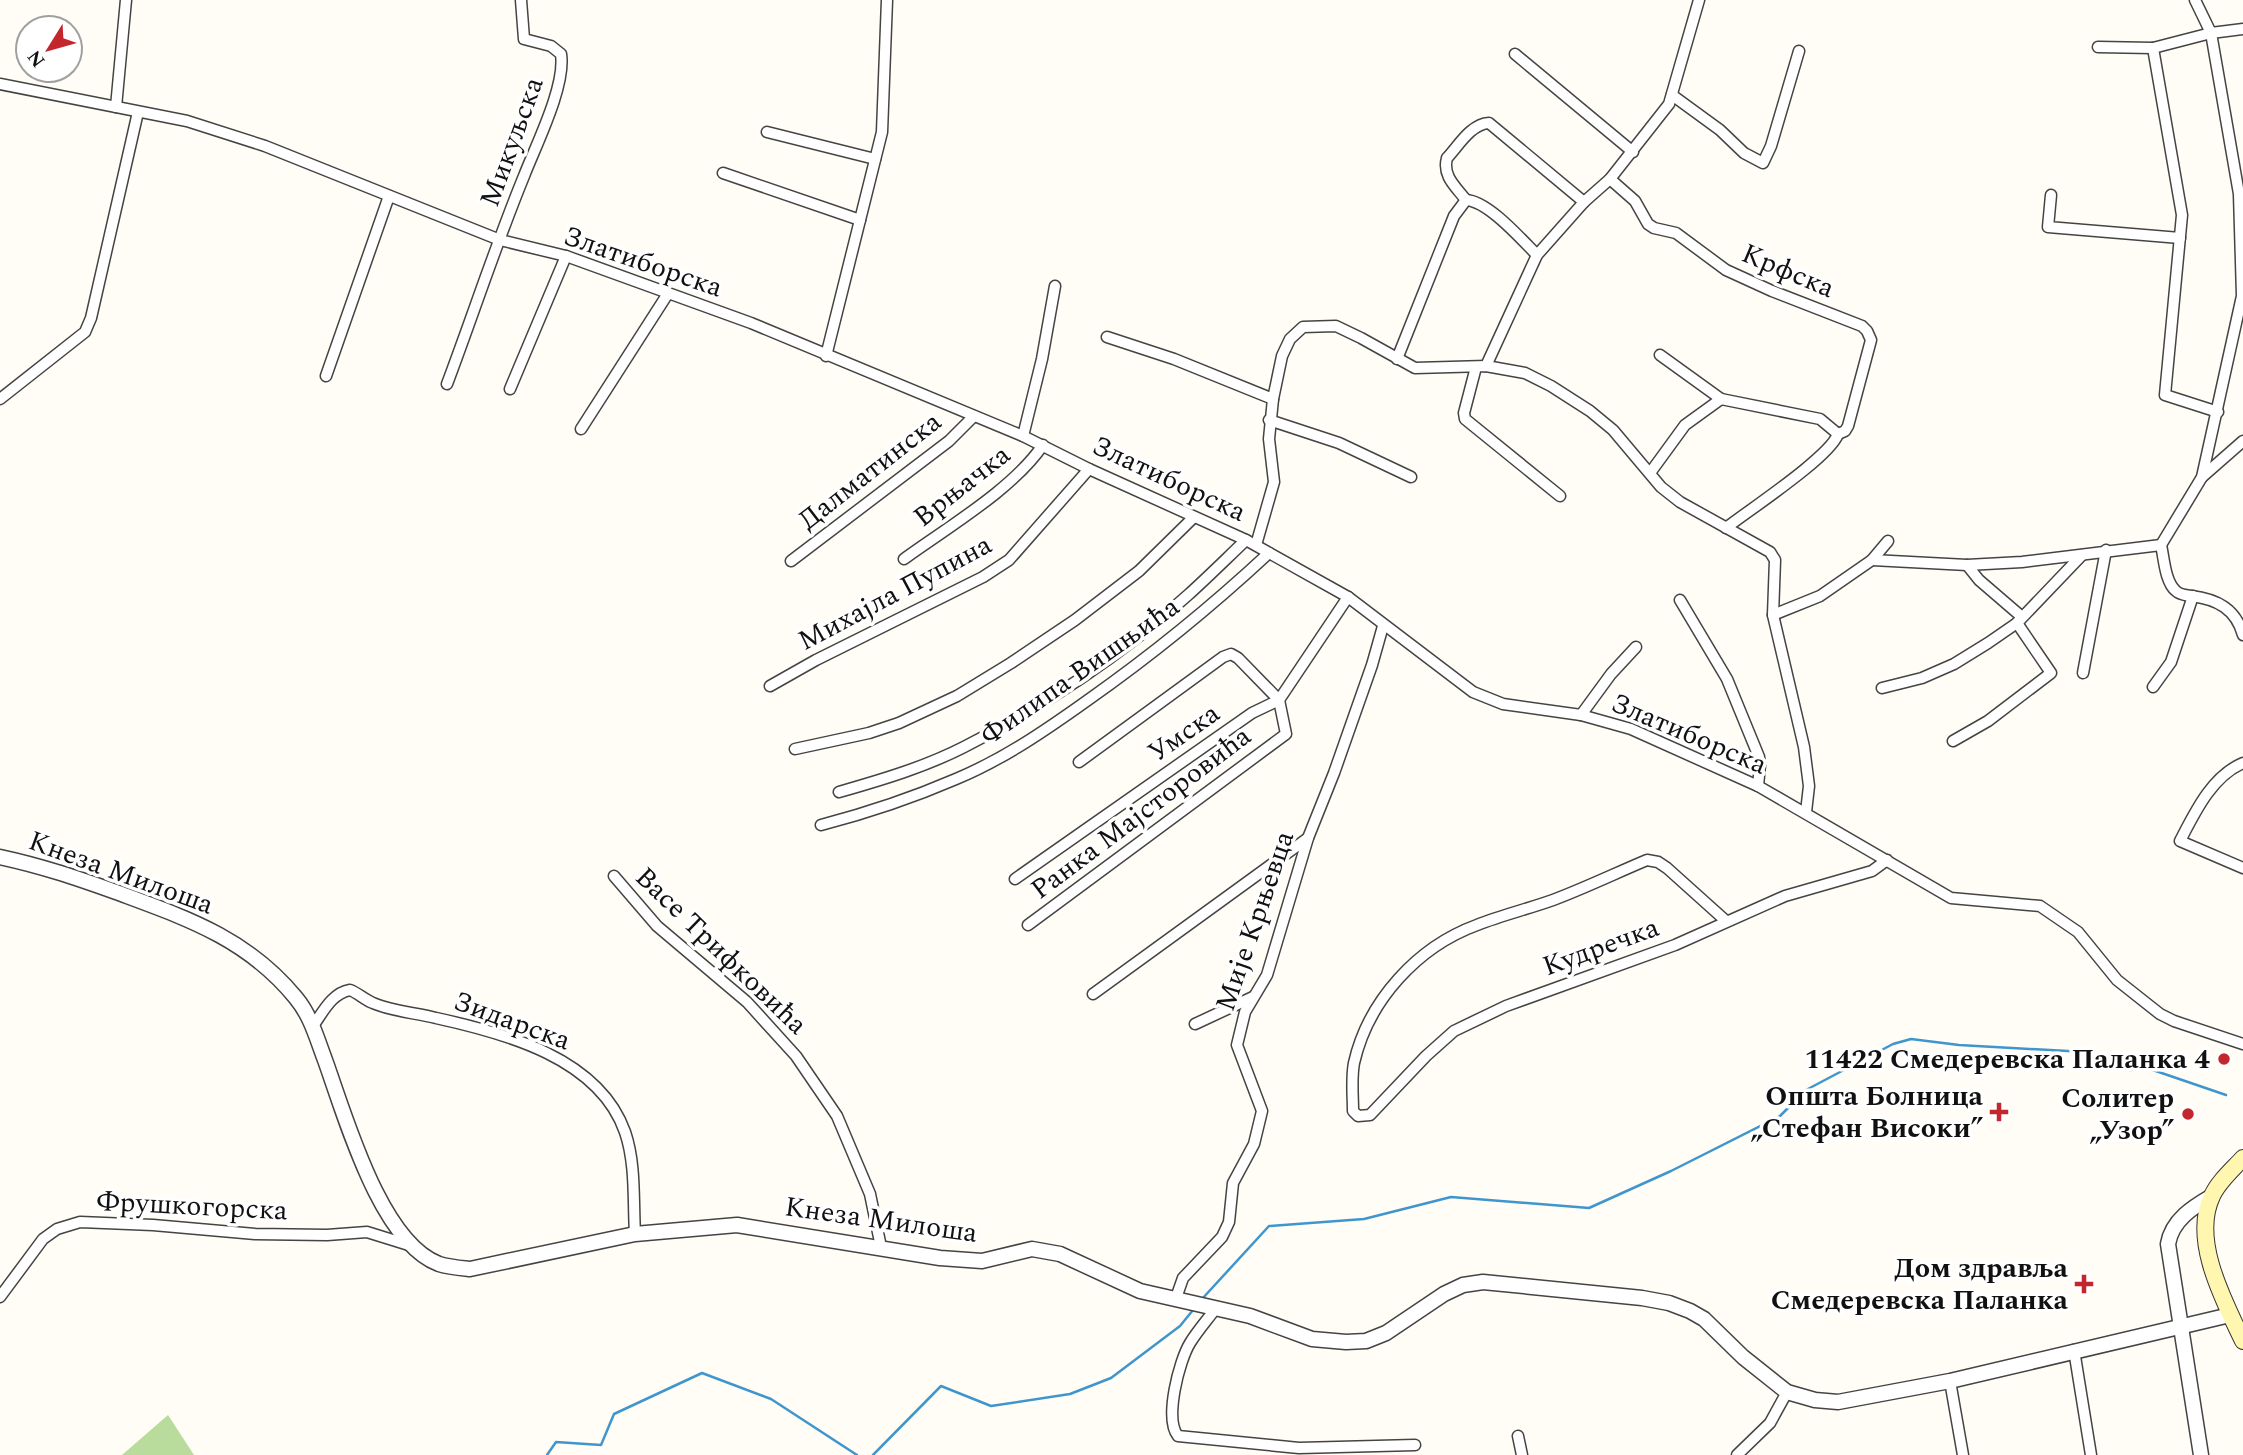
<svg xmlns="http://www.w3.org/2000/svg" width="2243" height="1455" viewBox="0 0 2243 1455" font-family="Spectral,serif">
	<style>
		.forest { fill: #b9dc9c }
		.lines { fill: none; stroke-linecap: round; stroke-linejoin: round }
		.stream { stroke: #3f96cf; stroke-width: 2.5 }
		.minor-casing { stroke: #444; stroke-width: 13 }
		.tertiary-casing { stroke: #444; stroke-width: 17 }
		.secondary-casing { stroke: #333; stroke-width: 18 }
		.minor { stroke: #fff; stroke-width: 10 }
		.tertiary { stroke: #fff; stroke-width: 14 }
		.secondary { stroke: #fff6b0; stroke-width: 16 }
		.poi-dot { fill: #c4262e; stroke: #fff; stroke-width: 2.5 }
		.labels { text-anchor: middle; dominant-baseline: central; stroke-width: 7; stroke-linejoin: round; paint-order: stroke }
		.street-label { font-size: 28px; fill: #111; stroke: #fff }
		.poi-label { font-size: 28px; font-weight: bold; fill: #111; stroke: #fff; text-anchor: end }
	</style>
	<rect width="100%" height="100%" fill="#fffdf5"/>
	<path class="forest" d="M168,1415L194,1455H122Z"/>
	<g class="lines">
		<g class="stream">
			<path d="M1202,1299L1269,1226L1364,1219L1451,1197L1589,1208L1671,1171L1780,1116L1806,1090L1893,1044L1911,1039L1959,1045L2086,1052L2130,1070L2147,1068L2226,1095"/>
			<path d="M547,1455L556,1442L601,1445L614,1414L702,1373L771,1399L857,1455"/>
			<path d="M873,1455L941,1386L991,1406L1070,1394L1111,1378L1180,1326L1193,1310"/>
		</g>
		<g class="minor-casing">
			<g id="minor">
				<path d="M2098,47L2153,48L2211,33L2243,29"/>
				<path d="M2153,48L2182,215L2165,395L2218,412"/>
				<path d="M1515,54L1633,152"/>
				<path d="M0,84L187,121L265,146L500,240L566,256L751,323L1023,436L1089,469L1246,540L1348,597L1473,692L1503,704L1581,715L1631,729L1758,786L1951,898L2040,906L2078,932L2117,980L2160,1014L2174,1021L2243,1044"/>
				<path d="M1672,95L1720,130L1744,153L1763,163L1771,146L1799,51"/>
				<path d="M116,107L126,0"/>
				<path d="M767,132L875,159"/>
				<path d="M723,173L860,220"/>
				<path d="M1610,179L1635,201L1648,224L1654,228L1676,233L1726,270L1772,291L1862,326L1867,331L1871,340L1848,426L1845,431L1838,434"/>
				<path d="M2051,195L2048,227L2180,238"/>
				<path d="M1466,200C1456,187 1442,176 1447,158C1459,145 1471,124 1489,123L1584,202"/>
				<path d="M1466,200C1488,201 1521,239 1537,255"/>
				<path d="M1107,337L1174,359L1273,399"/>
				<path d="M1660,355L1721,399L1820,419L1838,434"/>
				<path d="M826,356L882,132L887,0"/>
				<path d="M1397,359L1454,216L1466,200"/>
				<path d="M1486,366L1537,255L1584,202L1610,179L1669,104L1699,0"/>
				<path d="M1476,367L1464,413L1465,419L1560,496"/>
				<path d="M326,376L389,196"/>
				<path d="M447,384C473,315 496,244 524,176C536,145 566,86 561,54L551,46L524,39L521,0"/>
				<path d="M510,389L566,256"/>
				<path d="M0,399L85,332L91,318L138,112"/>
				<path d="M1269,420L1339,443L1411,477"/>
				<path d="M581,429L667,295"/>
				<path d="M1023,436L1042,359L1055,286"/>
				<path d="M1650,473L1685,425L1721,399"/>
				<path d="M2202,477L2243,441"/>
				<path d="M1726,528C1749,510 1830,457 1838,434"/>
				<path d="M1256,545L1274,482L1269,439L1273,399L1282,356L1290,339L1303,327L1336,326L1361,338L1415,368L1486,366L1525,373L1551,386L1590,411L1613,430L1661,487L1680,502L1770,552L1775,560L1773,615L1804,747L1809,786L1806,812"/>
				<path d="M2161,545L2202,477L2242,296L2239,194L2211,33L2195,0"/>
				<path d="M2161,545C2164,558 2165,582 2176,591C2180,595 2186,595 2191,596C2217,599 2236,609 2243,635"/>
				<path d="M904,559C948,527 1013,489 1043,445"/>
				<path d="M1872,560L1967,565L2022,562L2161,545"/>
				<path d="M791,561L949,441L974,416"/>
				<path d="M1967,565L1979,580L2022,617"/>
				<path d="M1680,600L1727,679L1759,757L1760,765L1758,786"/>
				<path d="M1773,615L1820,596L1872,560L1888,541"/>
				<path d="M2083,673L2106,550"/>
				<path d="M770,686L816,660L983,577L1009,560L1089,469"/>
				<path d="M2153,687L2171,662L2193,596"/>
				<path d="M1882,688L1922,678L1954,664L1988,643L2017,623L2082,555"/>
				<path d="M1581,715L1611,674L1636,647"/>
				<path d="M1953,741L1988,721L2051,673L2017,623"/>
				<path d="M795,749L869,733L899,723L957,696L1011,663L1075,620L1139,571L1194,517"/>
				<path d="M2243,763C2212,776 2195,812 2180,841L2243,868"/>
				<path d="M839,792C881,780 925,767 964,747C1042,708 1124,653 1188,595C1208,577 1227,558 1246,540"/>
				<path d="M821,825C867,813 912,798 956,779C1004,759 1046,730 1088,700C1152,655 1212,606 1269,553"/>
				<path d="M614,876L657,926L747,1002L796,1056L837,1116L870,1194L881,1247"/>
				<path d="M1015,879L1252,713L1279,700L1348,597"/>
				<path d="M1726,921L1667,868L1658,862L1647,860C1616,873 1585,888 1553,900C1528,909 1502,915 1477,925C1417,947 1368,1001 1354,1063C1351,1078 1353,1096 1353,1111L1358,1116L1370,1115L1426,1056L1454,1031L1506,1006L1675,945L1785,896L1872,871L1887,860"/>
				<path d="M1028,925L1286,734L1279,700L1238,658L1231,654L1223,657L1079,762"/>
				<path d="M1093,994L1308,838"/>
				<path d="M1195,1024L1253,997"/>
				<path d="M313,1026C323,1012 332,993 350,990C358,993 365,1000 373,1003C391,1011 416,1013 436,1018C505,1033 599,1058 625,1132C636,1164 633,1201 635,1234"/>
				<path d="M0,1297L43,1239L57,1229L80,1222L153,1225L255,1234L327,1235L367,1232L412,1246"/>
				<path d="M1176,1298L1183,1278L1222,1237L1229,1222L1233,1183L1254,1144L1262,1111L1237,1045L1245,1012L1267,975L1308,838L1334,773L1372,665L1383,626"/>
				<path d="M1216,1308C1208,1319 1198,1330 1190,1343C1179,1361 1164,1419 1178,1436L1299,1448L1415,1445"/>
				<path d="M2074,1350L2091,1455"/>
				<path d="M1950,1381L1963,1455"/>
				<path d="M1518,1436L1522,1455"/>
				<path d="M1737,1455L1770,1423L1787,1392"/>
			</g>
		</g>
		<g class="tertiary-casing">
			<g id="tertiary">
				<path d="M0,857C42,866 77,878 116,892C186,918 247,938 296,998C311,1016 317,1039 325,1060C345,1115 380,1242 439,1264C448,1267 460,1268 470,1269L635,1234L737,1225L940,1258L982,1261L1032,1249L1060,1254L1140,1291L1250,1316L1312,1339L1346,1342L1366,1341L1386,1333L1444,1294L1463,1285L1483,1282L1642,1298L1669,1303L1690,1311L1704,1319L1743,1357L1787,1392L1815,1400L1838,1402L1950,1381L2230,1315"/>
				<path d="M2201,1455L2168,1244C2172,1220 2193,1207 2212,1196"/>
			</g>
		</g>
		<g class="secondary-casing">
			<path id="secondary" d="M2243,1158C2232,1170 2218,1182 2212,1196C2191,1240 2224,1301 2243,1341"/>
		</g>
		<use href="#minor" class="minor"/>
		<use href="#tertiary" class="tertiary"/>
		<use href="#secondary" class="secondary"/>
	</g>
	<g class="poi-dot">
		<circle cx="2224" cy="1059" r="7"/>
		<path d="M1995.5 1101.5h7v7h7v7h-7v7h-7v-7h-7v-7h7z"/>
		<circle cx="2188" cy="1114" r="7"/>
		<path d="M2080.5 1273.5h7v7h7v7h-7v7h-7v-7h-7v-7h7z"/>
	</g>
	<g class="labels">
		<g class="street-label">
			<text transform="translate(512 142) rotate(-70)">Микуљска</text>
			<text transform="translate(643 262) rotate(19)">Златиборска</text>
			<text transform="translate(1788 271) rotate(23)">Крфска</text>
			<text transform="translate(870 471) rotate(-38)">Далматинска</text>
			<text transform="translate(1169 479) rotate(25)">Златиборска</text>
			<text transform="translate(962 486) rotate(-38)">Врњачка</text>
			<text transform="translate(895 593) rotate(-28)">Михајла Пупина</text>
			<text transform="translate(1080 671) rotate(-35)">Филипа Вишњића</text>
			<text transform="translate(1184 733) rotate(-35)">Умска</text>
			<text transform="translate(1689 734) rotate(23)">Златиборска</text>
			<text transform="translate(1141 813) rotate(-37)">Ранка Мајсторовића</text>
			<text transform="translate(121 873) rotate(20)">Кнеза Милоша</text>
			<text transform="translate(1255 921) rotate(-71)">Мије Крњевца</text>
			<text transform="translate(1601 947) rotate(-20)">Кудречка</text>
			<text transform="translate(721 951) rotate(44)">Васе Трифковића</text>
			<text transform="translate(512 1021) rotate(20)">Зидарска</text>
			<text transform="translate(192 1206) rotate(3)">Фрушкогорска</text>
			<text transform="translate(881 1220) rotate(8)">Кнеза Милоша</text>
		</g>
		<g class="poi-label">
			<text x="2210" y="1059">11422 Смедеревска Паланка 4</text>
			<text x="1983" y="1096">Општа Болница<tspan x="1983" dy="32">„Стефан Високи”</tspan></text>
			<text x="2174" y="1098">Солитер<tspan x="2174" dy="32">„Узор”</tspan></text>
			<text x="2068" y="1268">Дом здравља<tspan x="2068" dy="32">Смедеревска Паланка</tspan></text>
		</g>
	</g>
	<g transform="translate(49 49) rotate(233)"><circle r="33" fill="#ffffff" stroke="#a0a0a0" stroke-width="2"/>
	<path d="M0-5L12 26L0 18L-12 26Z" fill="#c4262e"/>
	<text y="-10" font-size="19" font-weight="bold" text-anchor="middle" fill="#111111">N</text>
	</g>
</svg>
